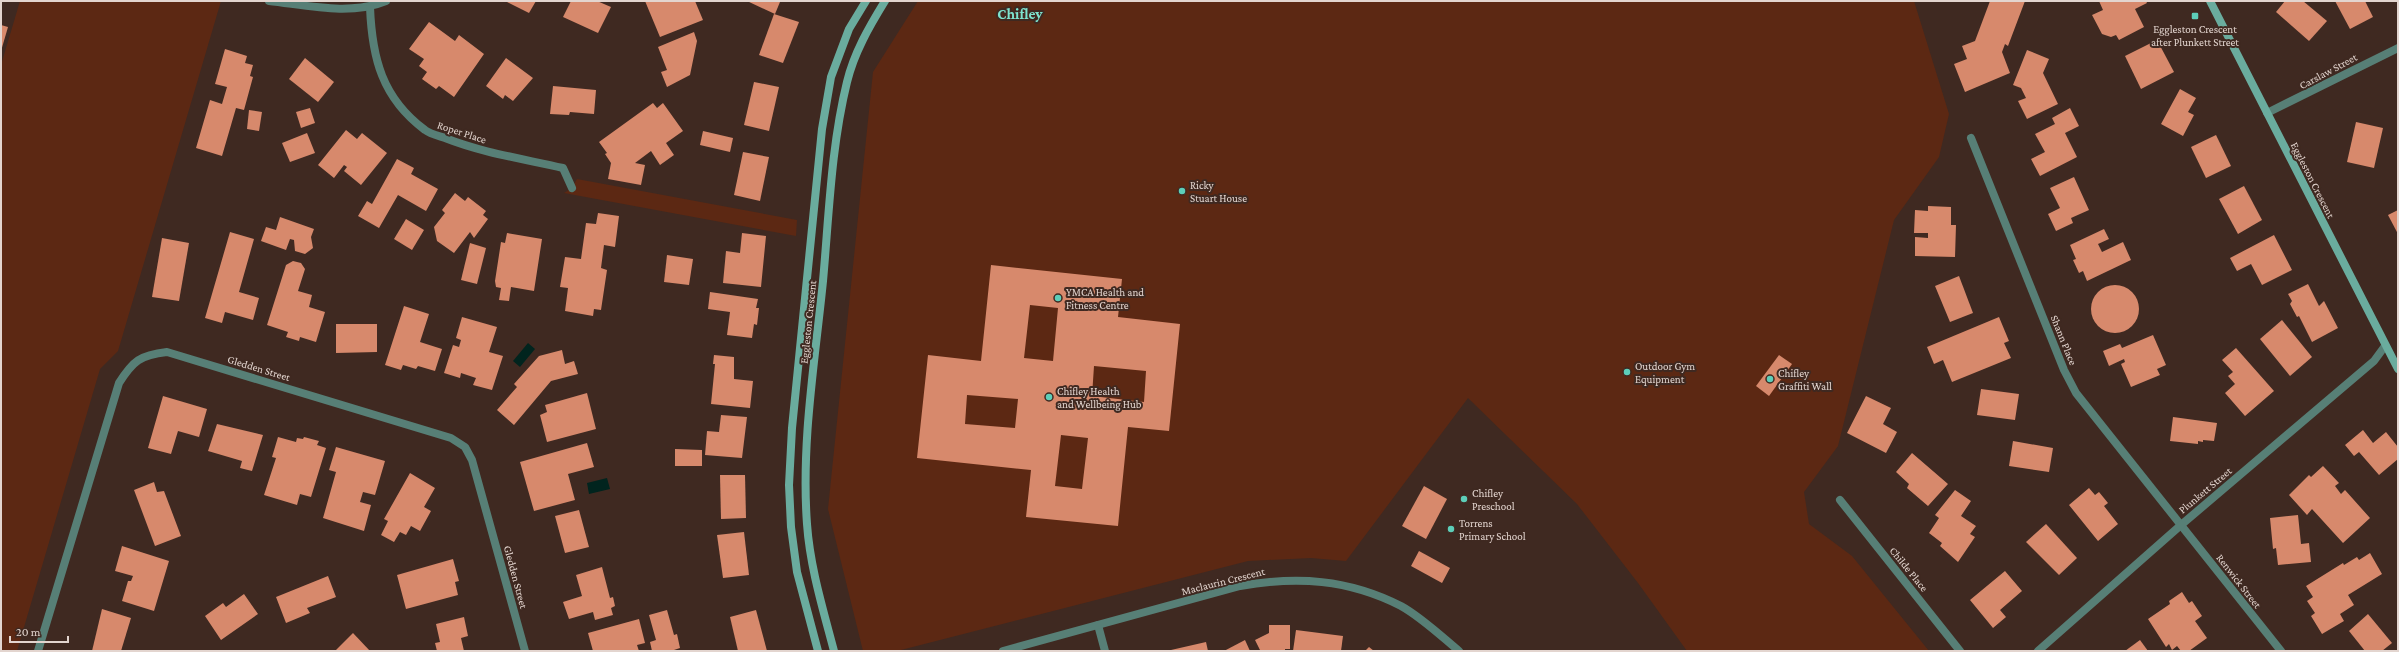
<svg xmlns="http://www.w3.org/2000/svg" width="2399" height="652" viewBox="0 0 2399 652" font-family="'Crimson Pro',serif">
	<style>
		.green { fill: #5c2813 }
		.water { fill: #01241e }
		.building { fill: #d7896c; fill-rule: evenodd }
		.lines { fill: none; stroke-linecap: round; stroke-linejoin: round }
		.street { stroke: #577f76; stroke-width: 8 }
		.secondary { stroke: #6aac9e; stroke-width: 8 }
		.poi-dot { fill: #5dceb9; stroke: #3f2921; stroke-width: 1.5 }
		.labels { text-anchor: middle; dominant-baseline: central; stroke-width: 4; stroke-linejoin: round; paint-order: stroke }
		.poi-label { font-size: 11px; fill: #e3d5cf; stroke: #3f2921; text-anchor: start }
		.street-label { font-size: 11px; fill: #e3d5cf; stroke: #3f2921 }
		.district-label { font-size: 15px; font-weight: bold; fill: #7ee3cf; stroke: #3f2921 }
	</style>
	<rect width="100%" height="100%" fill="#3f2921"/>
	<g class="green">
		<path d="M20,1H221L118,351L100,369L17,651H1V65Z"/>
		<path d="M918,1H1914L1949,114L1939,157L1894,220L1838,446L1804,492L1809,524L1852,556L1929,651H1687L1638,583L1577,504L1468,398L1346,561L1311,558L1248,561L897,651H863L828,509L873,72Z"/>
		<path d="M577,179L797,220L796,236L564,193L572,188Z"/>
	</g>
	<g class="water">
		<path d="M528,343L535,349L520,367L513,361Z"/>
		<path d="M607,478L610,489L589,494L587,483Z"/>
	</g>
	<g class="building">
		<path d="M505,1H536L529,13Z"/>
		<path d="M571,1H597L611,7L598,33L563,17Z"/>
		<path d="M645,1H695L703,20L660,37Z"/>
		<path d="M747,1H777L780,2L775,14Z"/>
		<path d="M1990,1H2025L2008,46L2005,44L2002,52L2010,73L1965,92L1954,64L1967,59L1962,46L1975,41Z"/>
		<path d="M2099,1H2146L2147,3L2135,9L2144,27L2119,40L2116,35L2111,37L2102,34L2092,15L2103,10Z"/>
		<path d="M2285,1H2303L2327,21L2309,41L2276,12Z"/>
		<path d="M2335,1H2365L2373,17L2350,29Z"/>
		<path d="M774,14L799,22L783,63L759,55Z"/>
		<path d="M429,22L455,41L459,35L484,54L454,97L439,86L436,89L422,79L427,72L419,66L424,59L409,49Z"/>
		<path d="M1,25L8,27L1,51Z"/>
		<path d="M694,32L697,41L690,75L667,87L661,72L667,70L658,47Z"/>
		<path d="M2157,40L2174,72L2141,89L2125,56Z"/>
		<path d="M225,49L247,56L245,63L253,65L250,76L253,77L244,110L236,108L222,156L196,148L210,100L222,104L227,87L215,84Z"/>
		<path d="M2027,50L2049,59L2043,73L2058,104L2027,119L2018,101L2026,98L2021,88L2013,85Z"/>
		<path d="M305,58L334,82L318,102L289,79Z"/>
		<path d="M506,58L533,78L513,101L505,95L503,99L486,86Z"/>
		<path d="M754,82L779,87L769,131L744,125Z"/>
		<path d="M553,86L596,90L594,114L570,112L569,115L550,114Z"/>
		<path d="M2180,89L2196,98L2188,112L2194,115L2183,136L2161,124Z"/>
		<path d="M653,103L657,108L663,103L683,131L666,143L674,155L660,165L651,151L635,163L645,165L641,185L608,179L611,163L605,154L607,153L599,142Z"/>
		<path d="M310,108L315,123L301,128L296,112Z"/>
		<path d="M2070,108L2079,126L2065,133L2077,157L2040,176L2031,159L2045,152L2035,134L2055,124L2052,118Z"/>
		<path d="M249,110L262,112L259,131L247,129Z"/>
		<path d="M2356,122L2383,128L2374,168L2347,162Z"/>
		<path d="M346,130L357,139L362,133L387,153L361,185L344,171L347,167L344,165L334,178L318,165Z"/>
		<path d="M703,131L733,138L730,152L700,145Z"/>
		<path d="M307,133L315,153L290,162L282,143Z"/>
		<path d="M2216,135L2231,166L2206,178L2191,147Z"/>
		<path d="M743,152L769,157L760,201L734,195Z"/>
		<path d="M397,159L414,168L411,174L438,189L426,211L398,195L379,228L358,216L367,201L372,204Z"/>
		<path d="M2074,177L2089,210L2071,218L2073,223L2056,231L2048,214L2060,208L2050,188Z"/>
		<path d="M2244,186L2262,220L2238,234L2219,199Z"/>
		<path d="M455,193L465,201L468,197L486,211L483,215L488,219L474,238L470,232L454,253L437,241L434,227L445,213L442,210Z"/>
		<path d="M1928,206L1951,207V225H1956L1955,257L1915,256V237L1928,238V233H1914L1915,210L1928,211Z"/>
		<path d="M2398,210V234L2388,215Z"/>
		<path d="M598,213L619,216L615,247L604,245L601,268L607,270L601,310L594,309L593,316L565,311L568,288L560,287L565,257L581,259L586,223L596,224Z"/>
		<path d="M280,217L314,229L311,237L313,248L305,254L295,251L294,240L290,239L286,250L261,241L266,227L276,230Z"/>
		<path d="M406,219L424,230L412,250L394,239Z"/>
		<path d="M2104,229L2109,239L2098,244L2102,252L2123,242L2131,260L2087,281L2083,271L2079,273L2073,260L2076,259L2070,245Z"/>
		<path d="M230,232L254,239L239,292L259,298L253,320L225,312L222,323L205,318Z"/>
		<path d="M507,233L542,239L534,291L511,287L509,301L499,300L501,288L496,287L495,281L501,242L505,243Z"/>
		<path d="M742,233L766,236L761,287L723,283L726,251L740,253Z"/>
		<path d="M2274,235L2292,270L2262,285L2251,264L2237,271L2230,258Z"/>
		<path d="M162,238L189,243L179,301L152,297Z"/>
		<path d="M470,243L486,248L477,284L461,280Z"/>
		<path d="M667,255L693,259L689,285L664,282Z"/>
		<path d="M293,261L301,263L305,269L298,291L312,295L309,307L325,312L316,342L300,337L299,341L286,337L288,332L267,325L286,265Z"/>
		<path d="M991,265L1122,279L1118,317L1180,324L1169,431L1128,427L1118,526L1026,517L1031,470L917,458L928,355L981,361ZM1030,305L1058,308L1053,361L1024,358ZM1094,366L1146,371L1144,402L1092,396ZM967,395L1018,399L1015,428L965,424ZM1061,435L1088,438L1082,489L1055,486Z"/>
		<path d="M1959,276L1973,313L1950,322L1935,286Z"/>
		<path d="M2308,284L2319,306L2324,301L2338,328L2312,342L2299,316L2297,317L2290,304L2292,301L2288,294Z"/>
		<circle cx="2115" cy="309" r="24"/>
		<path d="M710,292L758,299L756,308H759L757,325L754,324L752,338L727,335L730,312L708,309Z"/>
		<path d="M404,306L429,314L420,342L442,349L435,371L418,366L416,369L403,365L401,370L385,365Z"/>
		<path d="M462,317L497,327L489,352L503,356L492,390L473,385L476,378L461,373L460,378L444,373L453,345L459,347L461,340L456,338Z"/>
		<path d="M1999,317L2009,341L2004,343L2011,358L1952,382L1943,360L1934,364L1927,347Z"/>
		<path d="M2282,320L2312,357L2290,376L2260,339Z"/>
		<path d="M336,324H377V352L336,353Z"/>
		<path d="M2153,335L2166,365L2157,369L2160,375L2131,387L2121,364L2125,362L2124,359L2109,366L2103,351L2120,344L2122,348Z"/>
		<path d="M2236,348L2274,391L2245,416L2225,393L2235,384L2228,376L2233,372L2222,360Z"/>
		<path d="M562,350L565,364L574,361L578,374L551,381L514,425L497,410L517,387L514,384L539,356Z"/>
		<path d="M714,355L734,357V379L753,381L750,408L711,404L715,364H713Z"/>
		<path d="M1779,355L1792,364L1769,396L1756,386Z"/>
		<path d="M1981,389L2019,394L2015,420L1977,415Z"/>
		<path d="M587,393L596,429L547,442L540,415L547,412L545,405Z"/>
		<path d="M163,396L207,409L199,437L178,431L171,454L148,448Z"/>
		<path d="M1866,396L1891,408L1883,424L1897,432L1886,453L1847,433Z"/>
		<path d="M721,415L747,417L742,458L705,455L707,431L719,432Z"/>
		<path d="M2173,417L2217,423L2214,441L2203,440V442L2198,441V444L2170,441Z"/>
		<path d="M217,424L263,435L252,471L240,468L242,461L208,451Z"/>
		<path d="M2363,430L2373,443L2386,432L2398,447V459L2379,475L2359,452L2354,456L2345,445Z"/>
		<path d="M278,437L296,442L297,438L303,439L304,437L319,441L317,445L326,448L311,497L300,494L297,505L264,495L276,458L272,457Z"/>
		<path d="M2013,441L2053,448L2049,472L2009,466Z"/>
		<path d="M587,443L594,467L568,474L575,500L534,511L520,462Z"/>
		<path d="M336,447L385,461L375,495L363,492L360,502L371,505L364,531L323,518L336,472L329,470Z"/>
		<path d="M675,449L702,450V466H675Z"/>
		<path d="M1912,453L1948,484L1928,506L1907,488L1909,484L1896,472Z"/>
		<path d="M2323,466L2339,483L2335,486L2341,494L2345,490L2370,518L2343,543L2312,509L2307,515L2289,495L2309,475L2311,477Z"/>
		<path d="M410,473L435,488L424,507L431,511L420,531L411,526L406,535L400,532L394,542L381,535L388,521L384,519Z"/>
		<path d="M720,475H745L746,518L721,519Z"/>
		<path d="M154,482L157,492L164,491L181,536L155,546L134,490Z"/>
		<path d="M1424,486L1447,499L1426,539L1402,526Z"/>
		<path d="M2089,488L2095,495L2099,492L2108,503L2104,506L2118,524L2098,541L2069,505Z"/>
		<path d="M1955,490L1971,501L1961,516L1976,526L1970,534L1975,537L1958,562L1940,546L1942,543L1929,533L1939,518L1935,515Z"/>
		<path d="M579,510L589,547L565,553L555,516Z"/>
		<path d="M2298,515L2301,544L2309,543L2311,562L2278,565L2276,548L2273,549L2270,518Z"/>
		<path d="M2046,524L2077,558L2059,575L2026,542Z"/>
		<path d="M744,532L749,575L723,578L717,535Z"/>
		<path d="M122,546L169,561L154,611L122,601L128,581H131L133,576L115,571Z"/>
		<path d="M1419,551L1450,568L1442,583L1411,566Z"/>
		<path d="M2370,553L2382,574L2348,595L2354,605L2340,614L2344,621L2322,634L2311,616L2315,613L2307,601L2313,597L2306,586L2343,563L2344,565L2357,557L2359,560Z"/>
		<path d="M453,559L459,581L455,582L458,595L406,609L397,575Z"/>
		<path d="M602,567L610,598L613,597L615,606L611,608L613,615L595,620L593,612L569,619L563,602L582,596L576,575Z"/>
		<path d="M2005,571L2022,591L2000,610L2006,617L1993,628L1970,600Z"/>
		<path d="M328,576L336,597L307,608L310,613L286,623L276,597Z"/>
		<path d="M2182,592L2189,603L2192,601L2202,616L2195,621L2207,638L2189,651H2181L2177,646L2172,650L2169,644L2166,647L2148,619L2170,604L2169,601Z"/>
		<path d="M244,594L258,614L221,640L205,616L223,603L226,607Z"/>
		<path d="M102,609L131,618L121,651H92Z"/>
		<path d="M667,610L674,635L677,634L680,648L671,651H652L650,642L656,640L649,615Z"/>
		<path d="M756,610L767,651H738L730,617Z"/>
		<path d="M2368,614L2392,643L2382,651H2365L2349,631Z"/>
		<path d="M464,617L468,636L461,638L464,651H437L435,643L440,642L436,624Z"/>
		<path d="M639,619L645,643L637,645L639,651H593L588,633Z"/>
		<path d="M1269,625H1290V649H1285V651H1258L1260,650L1255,640L1269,633Z"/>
		<path d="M1296,630L1343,636L1341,651H1293Z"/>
		<path d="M353,633L370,651H335Z"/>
		<path d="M1245,640L1250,651H1224Z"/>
		<path d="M2140,640L2148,651H2125Z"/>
		<path d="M1206,642L1208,651H1172L1171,650Z"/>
		<path d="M1369,647L1374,651H1365Z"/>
	</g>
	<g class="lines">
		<g class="street">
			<path d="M269,1C306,5 350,16 386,1"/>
			<path d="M370,7C372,58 382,98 425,130C430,134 439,136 445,138C483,153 524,159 563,168L572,188"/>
			<path d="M2267,113L2398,48"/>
			<path d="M1971,138L2064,370L2076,393L2281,651"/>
			<path d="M1840,500L1960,651"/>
			<path d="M1098,625L1105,651"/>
			<path d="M38,651L119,383C133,361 140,355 167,352L451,438L465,447L472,460L525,651"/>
			<path d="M1003,651L1240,586C1297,576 1348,579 1401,606C1421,617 1441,636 1459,651"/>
			<path d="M2038,651L2181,525L2374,361L2385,346"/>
		</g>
		<g class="secondary">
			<path d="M2210,1L2398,369"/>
			<path d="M818,651L797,572L791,527L789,485L792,428L822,129L831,77L849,29L866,1"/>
			<path d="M834,651C823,609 810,567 807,524C801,443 815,361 823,281C829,215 831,147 847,82C854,53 869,27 885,1"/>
		</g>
	</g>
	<g class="poi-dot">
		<rect x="2191" y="12" width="8" height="8" rx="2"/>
		<circle cx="1182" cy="191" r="4"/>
		<circle cx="1058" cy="298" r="4"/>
		<circle cx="1627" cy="372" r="4"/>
		<circle cx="1770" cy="379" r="4"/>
		<circle cx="1049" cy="397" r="4"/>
		<circle cx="1464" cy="499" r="4"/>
		<circle cx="1451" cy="529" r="4"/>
	</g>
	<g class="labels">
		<g class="poi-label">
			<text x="2195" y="29" text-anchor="middle">Eggleston Crescent<tspan x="2195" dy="13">after Plunkett Street</tspan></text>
			<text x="1190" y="185">Ricky<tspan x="1190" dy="13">Stuart House</tspan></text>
			<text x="1066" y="292">YMCA Health and<tspan x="1066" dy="13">Fitness Centre</tspan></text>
			<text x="1635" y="366">Outdoor Gym<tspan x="1635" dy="13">Equipment</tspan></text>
			<text x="1778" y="373">Chifley<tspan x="1778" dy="13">Graffiti Wall</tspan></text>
			<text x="1057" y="391">Chifley Health<tspan x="1057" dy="13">and Wellbeing Hub</tspan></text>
			<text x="1472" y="493">Chifley<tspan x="1472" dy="13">Preschool</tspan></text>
			<text x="1459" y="523">Torrens<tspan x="1459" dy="13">Primary School</tspan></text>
		</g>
		<g class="street-label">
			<text transform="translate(2328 71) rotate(-28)">Carslaw Street</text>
			<text transform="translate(462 132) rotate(18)">Roper Place</text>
			<text transform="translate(2313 180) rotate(63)">Eggleston Crescent</text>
			<text transform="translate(808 322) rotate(-84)">Eggleston Crescent</text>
			<text transform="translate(2064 340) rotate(68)">Shann Place</text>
			<text transform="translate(259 368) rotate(17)">Gledden Street</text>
			<text transform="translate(2205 490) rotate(-40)">Plunkett Street</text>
			<text transform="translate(1909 569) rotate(51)">Childe Place</text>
			<text transform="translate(516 577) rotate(75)">Gledden Street</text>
			<text transform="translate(1223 581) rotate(-14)">Maclaurin Crescent</text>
			<text transform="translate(2239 581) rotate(52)">Renwick Street</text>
		</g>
		<g class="district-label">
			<text x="1020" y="14">Chifley</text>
		</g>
	</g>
	<rect width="2399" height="652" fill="none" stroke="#e3d5cf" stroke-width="4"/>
	<path d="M10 636v6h58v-6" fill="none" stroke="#e3d5cf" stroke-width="2"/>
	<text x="16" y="636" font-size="12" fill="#e3d5cf" stroke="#3f2921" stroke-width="3" paint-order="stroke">20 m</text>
</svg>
